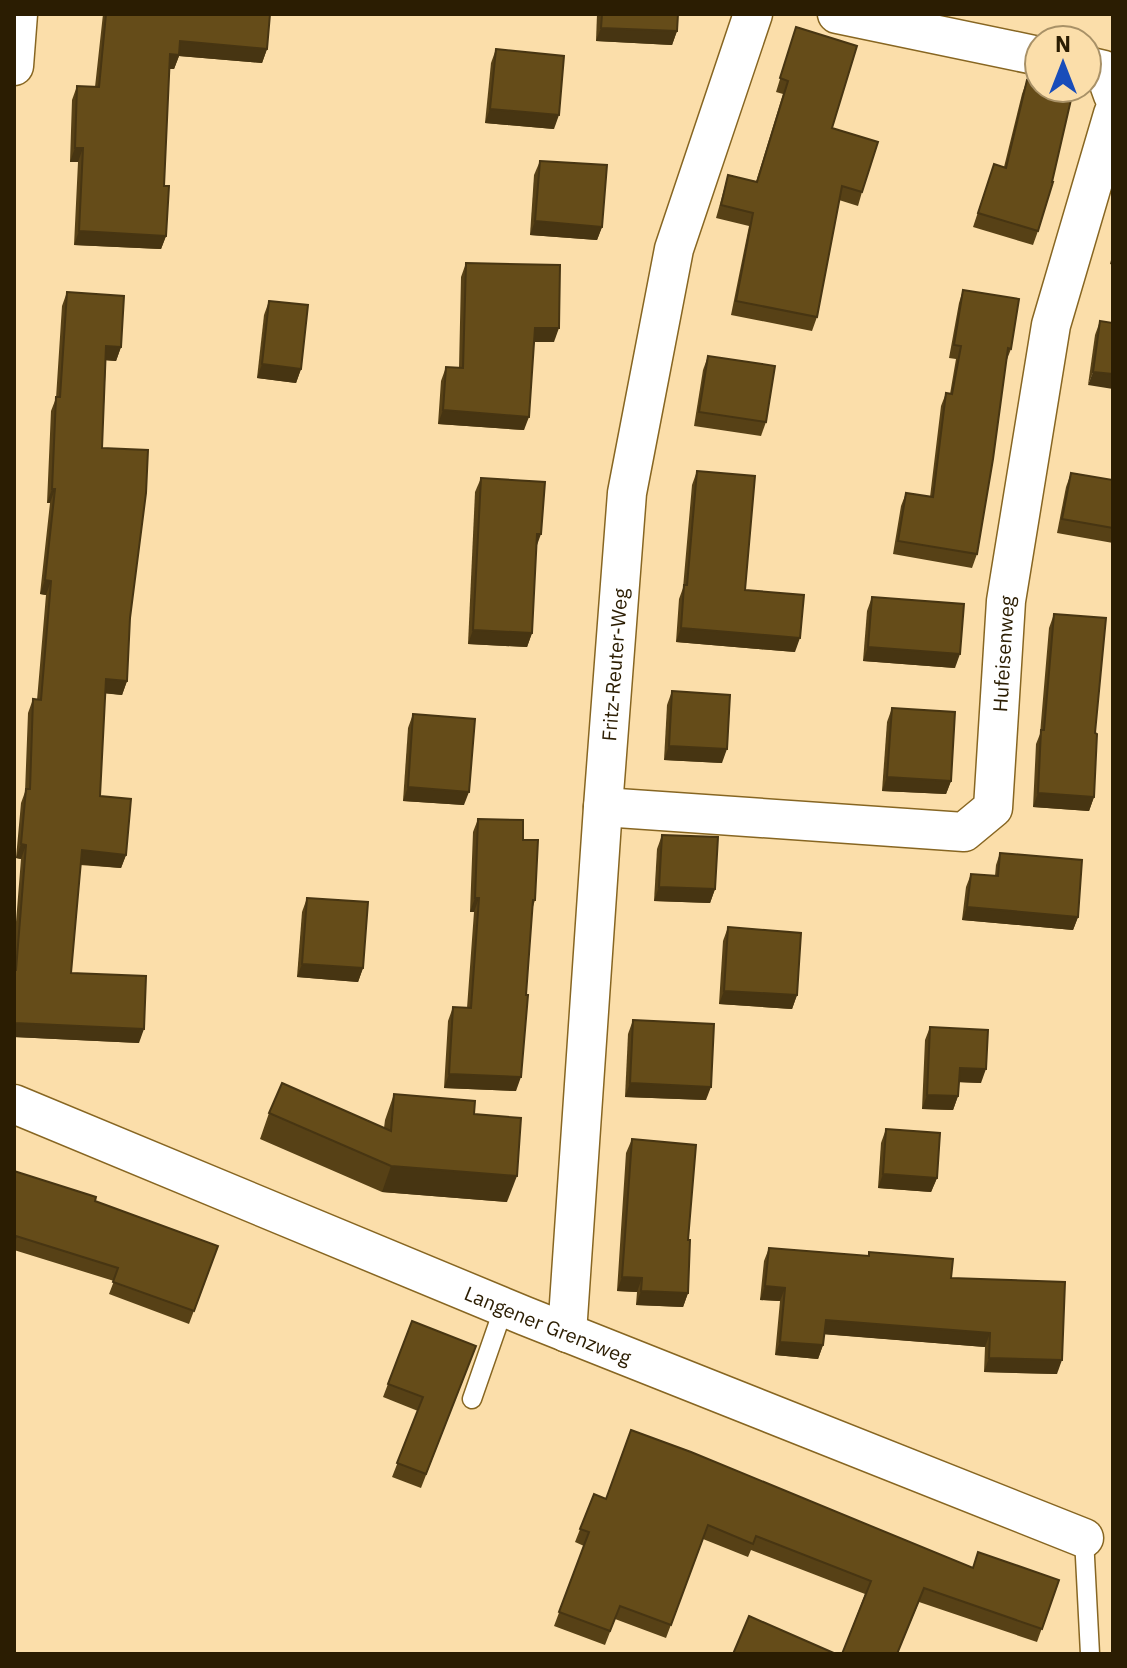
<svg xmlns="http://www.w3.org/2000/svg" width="1127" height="1668" viewBox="0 0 1127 1668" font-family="'IBM Plex Sans',sans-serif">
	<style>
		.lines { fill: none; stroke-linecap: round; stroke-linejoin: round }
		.service-casing { stroke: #876622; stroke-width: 21 }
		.minor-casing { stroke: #876622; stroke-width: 41 }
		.service { stroke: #fff; stroke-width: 18 }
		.minor { stroke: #fff; stroke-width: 38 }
		.wall { fill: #574116 }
		.shaded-wall { fill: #473512 }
		.building { fill: #654c19; stroke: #473512; stroke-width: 2 }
		.labels { text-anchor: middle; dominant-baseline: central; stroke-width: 8; stroke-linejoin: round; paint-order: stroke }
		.street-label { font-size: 20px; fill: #2b1d02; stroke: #fbdeaa }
	</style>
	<rect width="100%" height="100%" fill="#fbdeaa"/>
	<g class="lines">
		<g class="service-casing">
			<g id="service">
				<path d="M472,1399L504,1307"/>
				<path d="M1084,1538L1090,1654"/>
			</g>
		</g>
		<g class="minor-casing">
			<g id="minor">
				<path d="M837,14L1039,56"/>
				<path d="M14,66L18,14"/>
				<path d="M1087,66L1104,70L1113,95"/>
				<path id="s1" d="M603,807L964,832L993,808L1006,601L1051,325L1113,114"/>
				<path id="s2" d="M14,1104L525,1316L1084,1538"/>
				<path id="s3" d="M567,1333L603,807L627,493L674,249L753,14"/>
			</g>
		</g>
		<use href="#service" class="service"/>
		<use href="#minor" class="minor"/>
	</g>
	<g class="wall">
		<path d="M103,14H270L267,49L262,63L179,56L174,69H169L164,186L166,236L161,249L74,245L78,162H70L72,100L77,86L95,87Z"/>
		<path d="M597,14H678L677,31L672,45L596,41Z"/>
		<path d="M796,27L832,128L862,192L858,206L839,200L817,317L812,331L731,315L749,226L716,218L728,175L756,182L783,94L776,92Z"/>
		<path d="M496,49L554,129L485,123L491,63Z"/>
		<path d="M1027,80L1038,231L1033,245L973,227L994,164L1004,167L1022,94Z"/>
		<path d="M540,161L602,227L597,240L530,235L534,175Z"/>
		<path d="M1113,252V265L1110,264Z"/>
		<path d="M466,263L554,342H534L524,430L438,424L441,381L446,367L459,368L461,277Z"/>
		<path d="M963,290L1011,349L1006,362L977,554L972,568L893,554L901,506L906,493L930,497L941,406L946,393L950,394L956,359L949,358L959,303Z"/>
		<path d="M67,292L121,347L116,361L106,360L102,448L130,618L127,681L122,695L105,693L100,796L126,855L121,868L80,865L71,973L139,1043L14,1037V947L21,859L16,858L21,803L25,792L28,713L33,699L37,700L46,595L40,594L50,503H47L51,411L56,398L62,306Z"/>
		<path d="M269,301L301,369L296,383L257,378L264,315Z"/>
		<path d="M1100,321L1113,323L1088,385L1095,335Z"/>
		<path d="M708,356L766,422L761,436L694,426L703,370Z"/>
		<path d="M697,471L745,590L795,652L676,642L679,599L683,588L692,485Z"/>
		<path d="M1071,473L1113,480V543L1057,533L1066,487Z"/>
		<path d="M481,478L536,548L532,633L527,647L468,644L475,492Z"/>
		<path d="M872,597L955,668L863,661L867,611Z"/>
		<path d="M1054,614L1095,733L1094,797L1089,811L1033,807L1036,744L1040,734L1049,628Z"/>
		<path d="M672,691L722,763L664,760L667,705Z"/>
		<path d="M892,708L951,781L946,794L882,791L887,722Z"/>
		<path d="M413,714L464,805L403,801L408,728Z"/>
		<path d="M478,819L523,840L535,900L532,910L516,1091L444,1088L448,1021L453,1007L467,1008L474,912H470L473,832Z"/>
		<path d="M662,835L715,889L710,903L654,901L657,849Z"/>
		<path d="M1000,853L1078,917L1073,930L962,920L966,887L971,874L995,876L996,865Z"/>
		<path d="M307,898L363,968L358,982L297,977L302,912Z"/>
		<path d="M728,927L797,995L792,1009L719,1004L723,941Z"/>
		<path d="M633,1020L706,1100L625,1097L628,1034Z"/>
		<path d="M930,1027L981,1083L959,1082L958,1096L953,1110L922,1109L925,1040Z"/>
		<path d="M394,1094L474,1114L507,1202L382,1192L260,1139L269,1113L384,1128L385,1120Z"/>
		<path d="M886,1129L937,1178L931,1192L878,1188L881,1143Z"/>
		<path d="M632,1139L688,1240V1293L683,1307L636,1305L637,1292L617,1291L626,1153Z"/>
		<path d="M14,1171L218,1246L189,1324L109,1294L114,1281L14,1250Z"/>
		<path d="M769,1248L868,1256L869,1252L951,1278L1057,1374L984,1372L985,1347L824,1334L823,1345L818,1359L775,1355L780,1301L760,1300L764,1261Z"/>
		<path d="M412,1321L476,1346L421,1488L392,1477L418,1411L383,1397Z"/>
		<path d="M594,1494L606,1499L972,1568L1059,1580L1037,1642L919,1602L897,1654H842L865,1594L751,1550L748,1557L703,1539L666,1638L615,1619L605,1645L554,1626L584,1546L575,1542Z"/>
	</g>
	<g class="shaded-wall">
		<path d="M601,28L677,31L672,45L596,41Z"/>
		<path d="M180,41L267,49L262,63L179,56L174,69L165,68L170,54Z"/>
		<path d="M490,109L559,115L554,129L485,123Z"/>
		<path d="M75,148H83L78,162H70Z"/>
		<path d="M535,221L602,227L597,240L530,235Z"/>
		<path d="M79,231L166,236L161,249L74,245Z"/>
		<path d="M535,328H559L554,342H530Z"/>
		<path d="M106,346L121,347L116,361L101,360Z"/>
		<path d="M262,364L301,369L296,383L257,378Z"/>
		<path d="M1093,372L1113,374V389L1088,385Z"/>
		<path d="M443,410L529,417L524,430L438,424Z"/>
		<path d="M52,489H55L50,503H47Z"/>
		<path d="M537,534H541L536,548Z"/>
		<path d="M45,580L51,581L46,595L40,594Z"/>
		<path d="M681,628L800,638L795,652L676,642Z"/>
		<path d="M473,630L532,633L527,647L468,644Z"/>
		<path d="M868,647L960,654L955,668L863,661Z"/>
		<path d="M106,679L127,681L122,695L101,693Z"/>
		<path d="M669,746L727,749L722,763L664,760Z"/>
		<path d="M887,777L951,781L946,794L882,791Z"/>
		<path d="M408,787L469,792L464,805L403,801Z"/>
		<path d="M1038,793L1094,797L1089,811L1033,807Z"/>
		<path d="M21,844L26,845L21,859L16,858Z"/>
		<path d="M82,850L126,855L121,868L77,864Z"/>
		<path d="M659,887L715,889L710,903L654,901Z"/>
		<path d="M475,898H479L474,912H470Z"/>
		<path d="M967,907L1078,917L1073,930L962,920Z"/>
		<path d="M302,964L363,968L358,982L297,977Z"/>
		<path d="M724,991L797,995L792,1009L719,1004Z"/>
		<path d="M14,1023L144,1029L139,1043L14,1037Z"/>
		<path d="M960,1068L986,1069L981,1083L955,1082Z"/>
		<path d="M449,1074L521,1077L516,1091L444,1088Z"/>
		<path d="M630,1083L711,1087L706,1100L625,1097Z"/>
		<path d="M927,1095L958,1096L953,1110L922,1109Z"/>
		<path d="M391,1166L517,1176L507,1202L382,1192Z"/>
		<path d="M883,1174L937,1178L931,1192L878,1188Z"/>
		<path d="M622,1277L642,1278L637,1292L617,1291Z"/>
		<path d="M765,1286L785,1288L780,1301L760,1300Z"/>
		<path d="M641,1291L688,1293L683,1307L636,1305Z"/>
		<path d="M826,1320L990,1333L985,1347L821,1334Z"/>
		<path d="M780,1342L823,1345L818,1359L775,1355Z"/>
		<path d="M989,1358L1062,1360L1057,1374L984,1372Z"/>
	</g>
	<g class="building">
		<path d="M106,14H270L267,49L180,41L179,55L170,54L164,186H169L166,236L79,231L83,148H75L77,86L99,87Z"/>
		<path d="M602,14H678L677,31L601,28Z"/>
		<path d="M796,27L857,46L832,128L878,142L862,192L842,186L817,317L736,301L753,213L721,205L728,175L757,182L788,81L780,78Z"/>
		<path d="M496,49L564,56L559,115L490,109Z"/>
		<path d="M1027,80L1039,83V88H1059L1073,91L1052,182H1053L1038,231L978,213L994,164L1006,168Z"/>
		<path d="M540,161L607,165L602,227L535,221Z"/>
		<path d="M466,263L560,265L559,328H535L529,417L443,410L446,367L463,368Z"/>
		<path d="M963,290L1019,299L1011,349L1008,348L993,459L977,554L898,541L906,493L933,497L946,393L952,394L961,346L954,345Z"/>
		<path d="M67,292L124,296L121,347L106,346L102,448L148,450L146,493L130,618L127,681L106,679L100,796L131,799L126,855L82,850L71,973L146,976L144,1029L14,1023V970H16L26,845L21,844L26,789H30L33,699L41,700L51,581L45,580L55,489H52L56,397H60Z"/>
		<path d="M269,301L308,305L301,369L262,364Z"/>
		<path d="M1100,321L1113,323V374L1093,372Z"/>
		<path d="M708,356L775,366L766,422L699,412Z"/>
		<path d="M697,471L755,476L745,590L804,595L800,638L681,628L684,585H687Z"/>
		<path d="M1071,473L1113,480V528L1062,519Z"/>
		<path d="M481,478L545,482L541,534H537L532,633L473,630Z"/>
		<path d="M872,597L964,604L960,654L868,647Z"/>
		<path d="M1054,614L1106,618L1095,733L1097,734L1094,797L1038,793L1041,730H1044Z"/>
		<path d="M672,691L730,695L727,749L669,746Z"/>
		<path d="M892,708L955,712L951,781L887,777Z"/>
		<path d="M413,714L475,719L469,792L408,787Z"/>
		<path d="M478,819L523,820V840H538L535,900H533L526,995H528L521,1077L449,1074L453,1007L471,1008L479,898H475Z"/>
		<path d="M662,835L718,837L715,889L659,887Z"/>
		<path d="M1000,853L1082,860L1078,917L967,907L971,874L998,876Z"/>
		<path d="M307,898L368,902L363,968L302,964Z"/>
		<path d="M728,927L801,933L797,995L724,991Z"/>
		<path d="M633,1020L714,1024L711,1087L630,1083Z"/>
		<path d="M930,1027L988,1030L986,1069L960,1068L958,1096L927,1095Z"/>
		<path d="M282,1083L391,1131L394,1094L475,1101L474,1114L521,1118L517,1176L391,1166L269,1113Z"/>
		<path d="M886,1129L940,1133L937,1178L883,1174Z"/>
		<path d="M632,1139L696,1145L688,1240H690L688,1293L641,1291L642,1278L622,1277Z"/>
		<path d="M14,1171L96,1197L95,1201L218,1246L194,1311L113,1282L118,1268L16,1236L14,1243Z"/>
		<path d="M769,1248L869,1256V1252L953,1259L951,1278L1065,1282L1062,1360L989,1358L990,1333L826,1320L823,1345L780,1342L785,1288L765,1286Z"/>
		<path d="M412,1321L476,1346L426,1474L397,1463L423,1397L388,1384Z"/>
		<path d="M631,1430L691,1452L973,1568L978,1552L1059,1580L1042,1629L924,1588L897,1654H842L871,1581L756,1536L753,1544L708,1525L671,1625L620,1606L610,1631L559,1612L589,1532L580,1529L594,1494L606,1499Z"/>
		<path d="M749,1616L836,1654H733Z"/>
	</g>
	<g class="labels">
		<g class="street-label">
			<text stroke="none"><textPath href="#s1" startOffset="554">Hufeisenweg</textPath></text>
			<text stroke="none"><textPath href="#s3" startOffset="670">Fritz-Reuter-Weg</textPath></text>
			<text stroke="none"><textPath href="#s2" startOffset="578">Langener Grenzweg</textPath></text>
		</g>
	</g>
	<rect width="1127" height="1668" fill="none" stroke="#2b1d02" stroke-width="32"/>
	<g transform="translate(1063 64)"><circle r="38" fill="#fbdeaa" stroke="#a89167" stroke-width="2"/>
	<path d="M0-6L14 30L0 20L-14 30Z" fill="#194dba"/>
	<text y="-12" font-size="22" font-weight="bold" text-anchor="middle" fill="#2b1d02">N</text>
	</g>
</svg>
